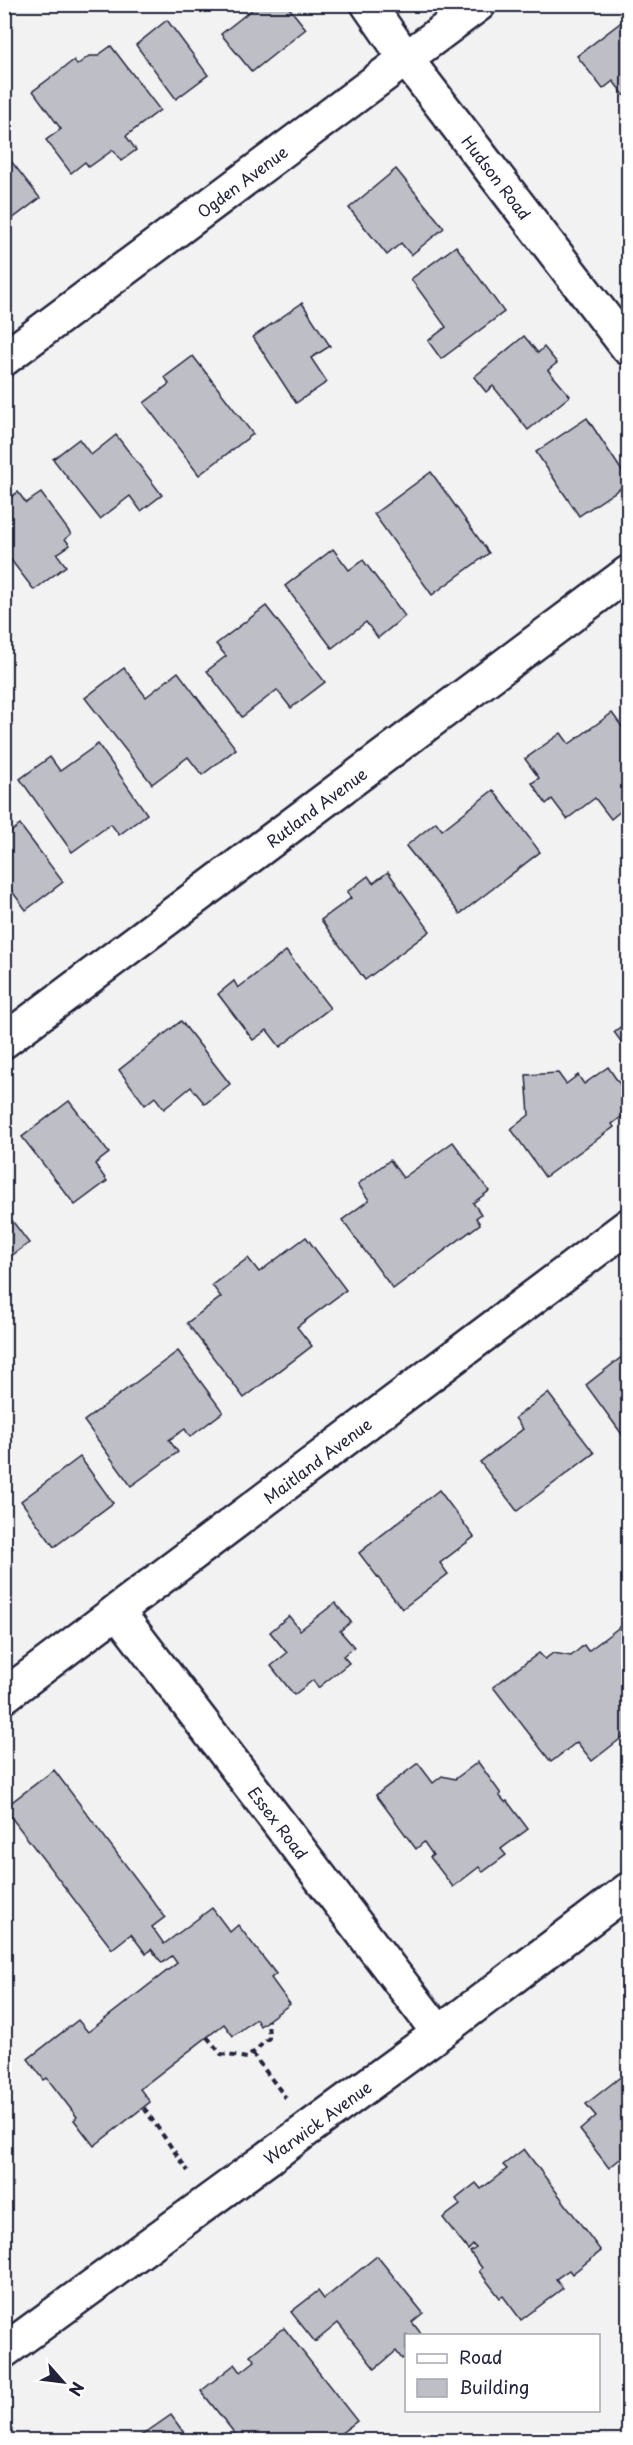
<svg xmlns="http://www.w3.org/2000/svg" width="633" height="2445" viewBox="0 0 633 2445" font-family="'Playpen Sans',sans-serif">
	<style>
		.building { fill: #bebec6; stroke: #22223b; stroke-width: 1.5 }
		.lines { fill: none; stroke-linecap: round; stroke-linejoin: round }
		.street-casing { stroke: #22223b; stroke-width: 38 }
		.path { stroke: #22223b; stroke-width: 4; stroke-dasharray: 6 4.5; stroke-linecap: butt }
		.street { stroke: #fff; stroke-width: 33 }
		.labels { text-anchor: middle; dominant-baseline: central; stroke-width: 6; stroke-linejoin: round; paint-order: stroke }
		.street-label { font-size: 16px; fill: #22223b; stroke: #fff }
	</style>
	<rect width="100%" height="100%" fill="#f2f2f3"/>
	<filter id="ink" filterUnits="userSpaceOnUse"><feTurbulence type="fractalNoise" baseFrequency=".0167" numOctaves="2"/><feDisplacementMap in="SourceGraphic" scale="12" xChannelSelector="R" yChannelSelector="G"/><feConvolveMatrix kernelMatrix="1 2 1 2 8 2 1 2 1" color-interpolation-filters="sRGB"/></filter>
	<g filter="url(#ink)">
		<g class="building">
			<path d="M259,4H286L306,29L252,72L221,34Z"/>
			<path d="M628,17V100L613,81L603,89L577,56Z"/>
			<path d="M167,20L208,75L176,99L136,45Z"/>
			<path d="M111,46L160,110L126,136L136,150L121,161L113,150L89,167L85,162L71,173L46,140L61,129L33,91L74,60L77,65L89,56H97Z"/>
			<path d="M4,152L40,198L4,225Z"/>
			<path d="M396,169L444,228L411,255L401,243L387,255L349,208Z"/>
			<path d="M456,246L504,312L441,359L428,341L446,327L411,279Z"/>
			<path d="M302,303L330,346L311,358L327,382L296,403L253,337Z"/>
			<path d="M524,336L538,353L544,347L557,363L548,370L570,396L528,430L493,386L486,392L474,377Z"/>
			<path d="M193,356L253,434L199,475L144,403L169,384L165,377Z"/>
			<path d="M587,418L628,480V483L579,516L536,452Z"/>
			<path d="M116,435L162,495L141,511L130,496L100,519L53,459L79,439L91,455Z"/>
			<path d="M431,472L489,553L432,595L374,514Z"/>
			<path d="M18,492L26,503L41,493L71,534L65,539L70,545L57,554L66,566L34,590L4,551V502Z"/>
			<path d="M333,549L349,570L363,560L405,616L378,638L366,622L332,648L285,586Z"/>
			<path d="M266,606L325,682L291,708L277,690L242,717L207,671L226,656L216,644Z"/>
			<path d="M124,668L146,697L178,672L236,749L202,775L188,757L152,784L85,698Z"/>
			<path d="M612,713L628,735V805L611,819L595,798L567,819L552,799L546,804L532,783L539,778L525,759L561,733L569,744Z"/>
			<path d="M98,744L147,814L119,835L111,824L72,852L20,779L50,757L60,771Z"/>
			<path d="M493,790L540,852L460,914L406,846L436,822L442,830Z"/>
			<path d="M20,825L63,882L26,910L11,890L4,895V837Z"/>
			<path d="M388,872L430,931L365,980L321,920L351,898L347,892L368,876L373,883Z"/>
			<path d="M286,951L330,1008L280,1047L267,1030L253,1040L218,994L234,981L238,988Z"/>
			<path d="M181,1021L230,1084L205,1104L191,1087L164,1109L155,1097L145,1105L119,1070Z"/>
			<path d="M628,1021V1051L614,1032Z"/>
			<path d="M608,1067L628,1096V1112L612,1124L614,1127L545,1177L511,1129L529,1115L526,1075L558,1073L566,1084L578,1075L584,1084Z"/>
			<path d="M69,1101L109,1153L95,1164L107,1181L75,1205L22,1137Z"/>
			<path d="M453,1142L489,1191L473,1203L481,1214L476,1218L480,1224L393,1289L342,1220L369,1200L358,1184L390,1160L403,1178Z"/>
			<path d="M4,1210L29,1243L4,1261Z"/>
			<path d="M306,1237L346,1290L297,1327L312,1346L244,1398L187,1323L221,1297L212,1285L248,1258L259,1272Z"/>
			<path d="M628,1334V1350L621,1340Z"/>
			<path d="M178,1351L223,1412L190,1437L185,1429L169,1440L178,1452L131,1486L84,1421Z"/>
			<path d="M628,1352V1433L624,1437L586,1385Z"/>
			<path d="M548,1393L594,1453L517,1511L480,1462L523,1429L515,1418Z"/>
			<path d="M80,1457L113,1503L54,1547L21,1501Z"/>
			<path d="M439,1490L474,1537L440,1563L448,1574L402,1609L359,1553Z"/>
			<path d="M4,1536L13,1548L4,1555Z"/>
			<path d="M335,1603L351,1622L340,1631L354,1647L343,1656L349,1663L318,1688L313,1680L294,1695L271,1666L287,1653L270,1632L289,1616L300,1630Z"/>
			<path d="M621,1626L628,1636V1733L592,1761L577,1742L551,1762L493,1687L539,1653L545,1659L553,1653L571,1656L584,1645L588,1651Z"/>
			<path d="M478,1762L501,1794L499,1795L505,1802L507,1801L528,1829L501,1849L506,1855L483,1872L479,1867L453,1887L430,1857L433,1855L424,1842L416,1849L376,1795L418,1763L433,1783L442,1776L455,1779Z"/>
			<path d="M54,1770L165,1917L152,1927L164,1944L212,1908L230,1932L238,1925L276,1974L271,1978L290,2004L260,2026L256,2019L233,2036L224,2024L140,2089L150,2102L94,2146L74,2120L77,2117L47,2078L44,2080L28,2059L78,2020L88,2032L177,1963L172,1956L162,1963L151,1949L146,1954L131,1934L112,1949L4,1808Z"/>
			<path d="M628,2071V2157L626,2154L609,2168L580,2130L596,2116L586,2104Z"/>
			<path d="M524,2149L601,2251L572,2274L569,2270L556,2279L563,2288L521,2320L503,2296L500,2298L479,2271L482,2268L470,2252L476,2248L473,2245L468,2250L443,2218L460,2205L456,2199L476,2183L481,2189L507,2169L503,2165Z"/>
			<path d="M377,2256L423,2313L412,2322L423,2336H406V2356L402,2359L396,2351L375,2369L338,2323L315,2342L291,2312L318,2291L324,2299Z"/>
			<path d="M284,2328L357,2421L332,2440H240L201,2391L235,2364L241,2372L255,2361L250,2355Z"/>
			<path d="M171,2415L189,2440H135Z"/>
		</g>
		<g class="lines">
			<g class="street-casing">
				<g id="street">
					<path id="s1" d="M368,4L406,59L628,348"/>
					<path id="s2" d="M4,359L479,4"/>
					<path id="s3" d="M4,1041L628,573"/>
					<path id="s4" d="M117,1611L439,2033"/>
					<path id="s5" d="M4,1696L628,1226"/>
					<path id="s6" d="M4,2351L439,2033L628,1890"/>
				</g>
			</g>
			<g class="path">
				<path d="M207,2037L221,2054L247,2058L269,2038L268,2020"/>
				<path d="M252,2053L286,2098"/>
				<path d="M144,2108L188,2171"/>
			</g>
			<use href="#street" class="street"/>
		</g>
	</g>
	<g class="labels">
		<g class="street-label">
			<text stroke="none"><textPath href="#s1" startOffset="216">Hudson Road</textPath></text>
			<text stroke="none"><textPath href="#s2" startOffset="297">Ogden Avenue</textPath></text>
			<text stroke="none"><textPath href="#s3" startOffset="390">Rutland Avenue</textPath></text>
			<text stroke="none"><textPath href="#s5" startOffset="392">Maitland Avenue</textPath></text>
			<text stroke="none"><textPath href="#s4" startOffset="266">Essex Road</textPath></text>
			<text stroke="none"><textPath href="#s6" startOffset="388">Warwick Avenue</textPath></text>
		</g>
	</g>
	<rect width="633" height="2445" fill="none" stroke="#fff" stroke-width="24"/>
	<rect x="12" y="12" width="609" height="2421" fill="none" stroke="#22223b" stroke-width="2" filter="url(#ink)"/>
	<rect x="405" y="2334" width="195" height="78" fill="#ffffff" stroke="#a7a7b1" stroke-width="1.5"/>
	<rect x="417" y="2354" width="30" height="9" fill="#ffffff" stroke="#a7a7b1" stroke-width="1.5"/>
	<text x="459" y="2364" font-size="18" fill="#22223b">Road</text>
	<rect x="417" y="2379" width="30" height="18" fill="#bebec6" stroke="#a7a7b1" stroke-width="1.5"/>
	<text x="459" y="2394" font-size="18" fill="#22223b">Building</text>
	<g transform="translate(63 2382) rotate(118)" stroke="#ffffff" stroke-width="4.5" paint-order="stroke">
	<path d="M0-4.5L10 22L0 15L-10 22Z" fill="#22223b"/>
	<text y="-9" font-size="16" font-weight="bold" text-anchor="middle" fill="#22223b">N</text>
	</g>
</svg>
